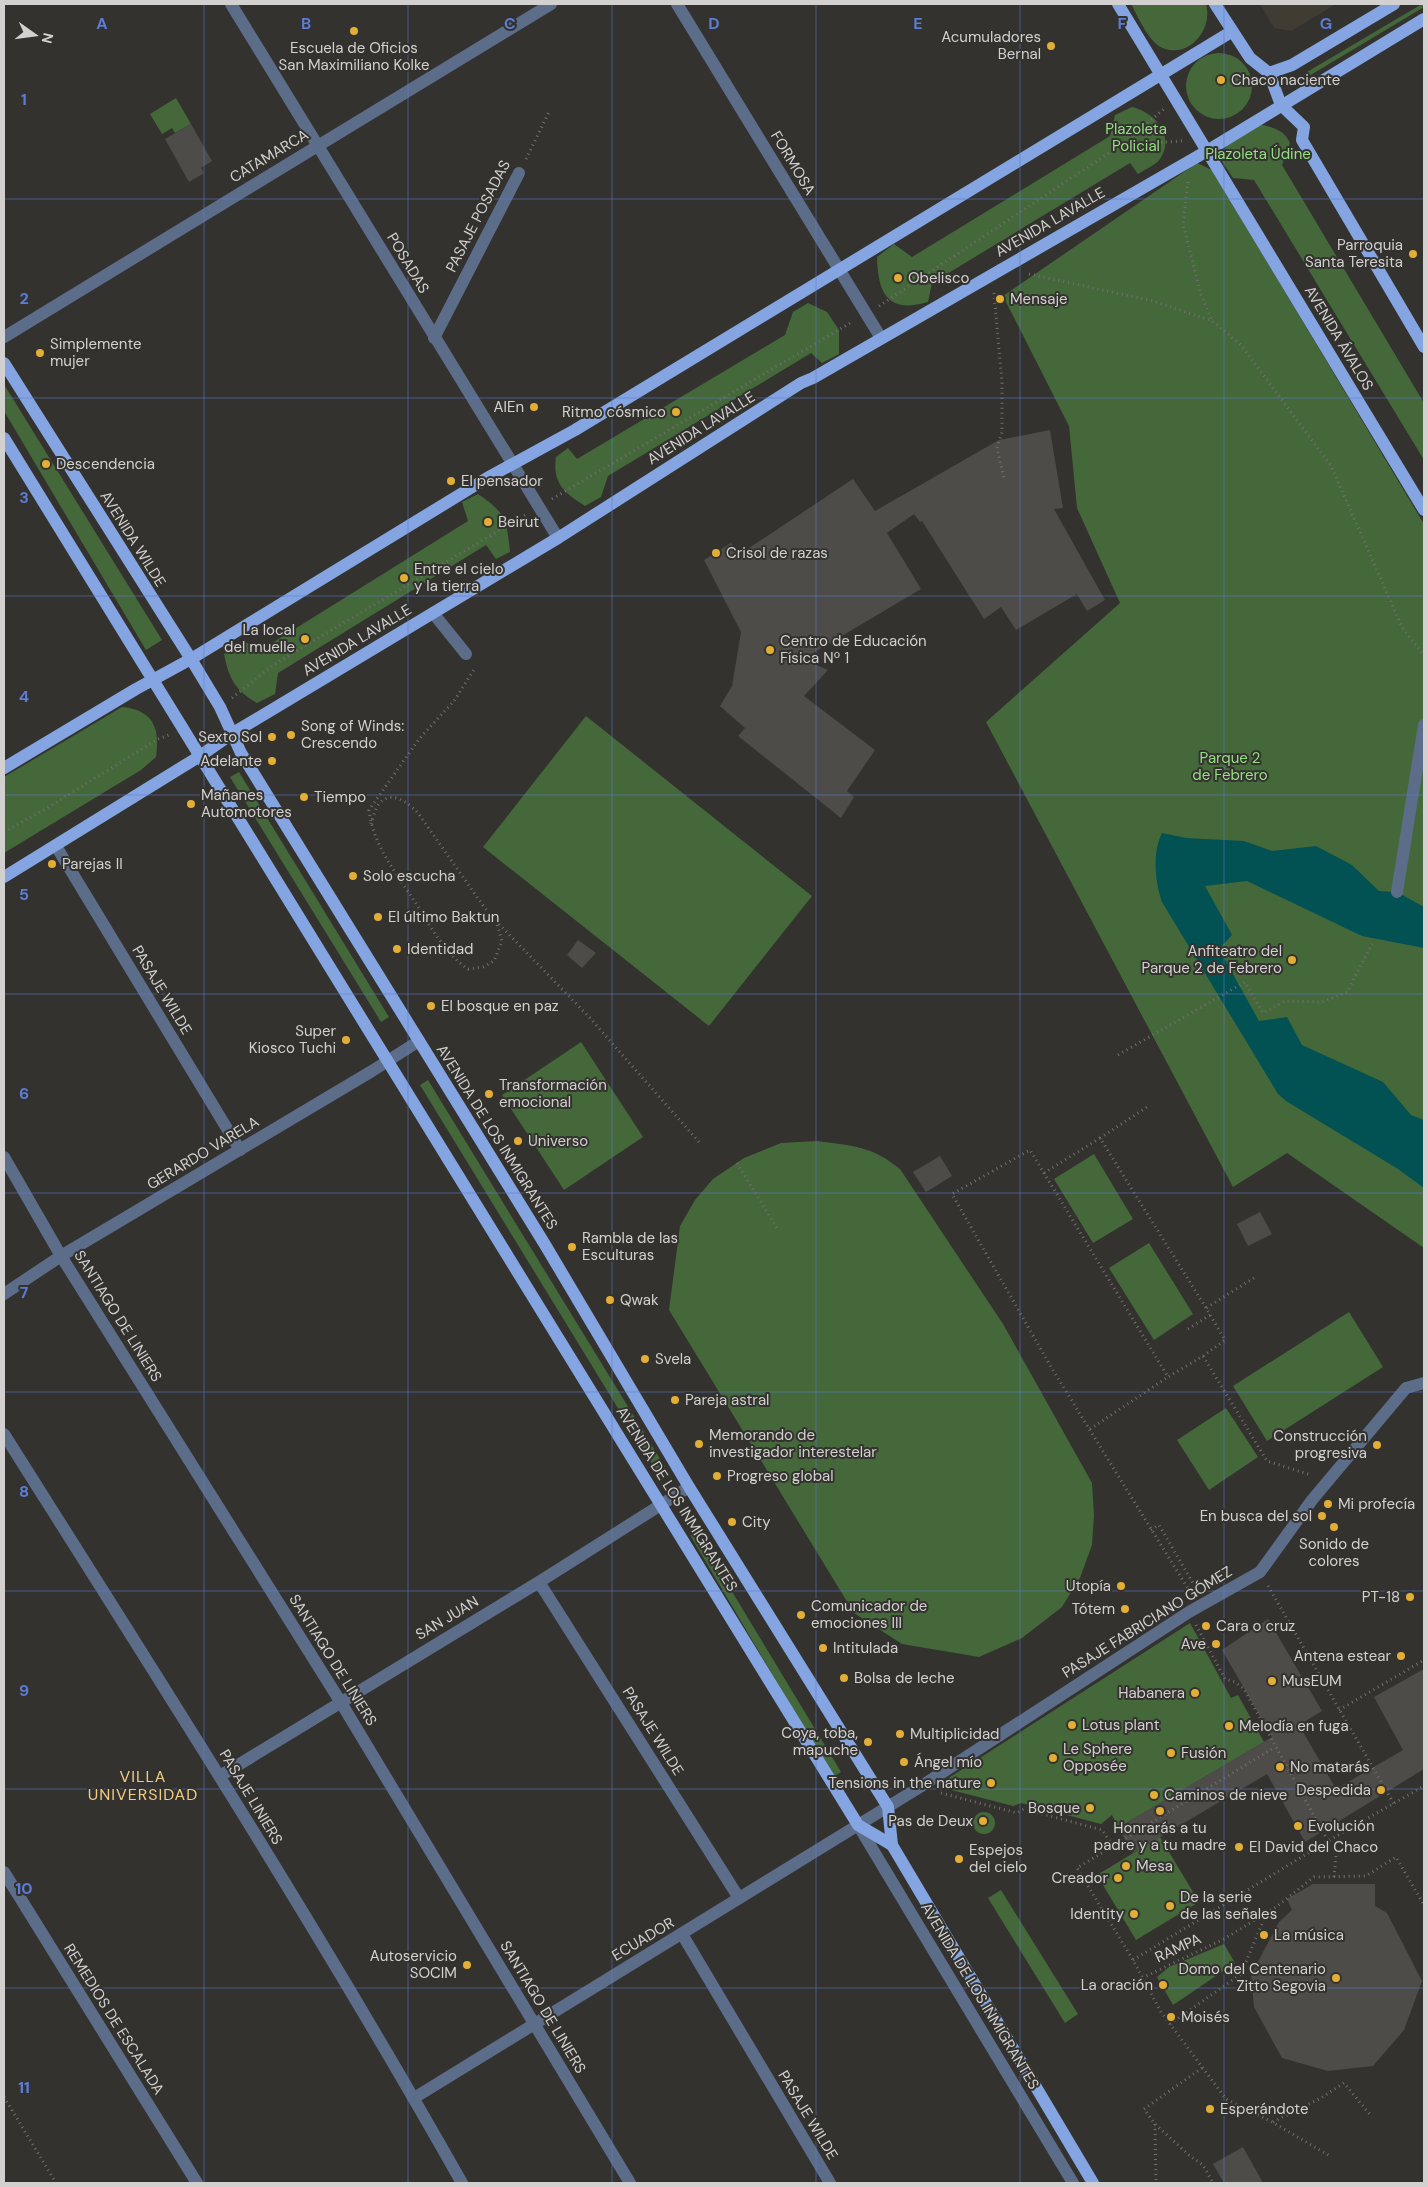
<svg xmlns="http://www.w3.org/2000/svg" width="1428" height="2187" viewBox="0 0 1428 2187" font-family="'DM Sans',sans-serif">
	<style>
		.built { fill: #403c34 }
		.green { fill: #44683a }
		.water { fill: #025153 }
		.building { fill: #4d4c49 }
		.lines { fill: none; stroke-linecap: round; stroke-linejoin: round }
		.path { stroke: #71706e; stroke-width: 3; stroke-dasharray: 1 4; stroke-linecap: butt }
		.minor { stroke: #5c6d8a; stroke-width: 12 }
		.major { stroke: #84a5e1; stroke-width: 12 }
		.grid { fill: none; stroke: #5c7cd5; stroke-width: 1; stroke-opacity: 0.55 }
		.poi-dot { fill: #e3ae35; stroke: #33322f; stroke-width: 2 }
		.labels { text-anchor: middle; dominant-baseline: central; stroke-width: 4; stroke-linejoin: round; paint-order: stroke }
		.poi-label { font-size: 15px; fill: #d2d1cf; stroke: #33322f; text-anchor: start }
		.park-label { font-size: 15px; fill: #97df84; stroke: #33322f }
		.street-label { font-size: 15px; fill: #d2d1cf; stroke: #33322f }
		.neighbourhood-label { font-size: 16px; letter-spacing: 1px; fill: #f1cc84; stroke: #33322f }
		.grid-label { font-size: 16px; text-anchor: middle; font-weight: bold; fill: #5c7cd5; stroke: #33322f; stroke-width: 4; stroke-linejoin: round; paint-order: stroke }
	</style>
	<rect width="100%" height="100%" fill="#33322f"/>
	<path class="built" d="M1260,4H1336L1291,31L1274,28Z"/>
	<g class="green">
		<path d="M1131,4H1206C1213,28 1191,57 1165,49C1149,44 1139,18 1131,4Z"/>
		<path d="M1422,4H1424V7L1309,76L1307,72Z"/>
		<circle cx="1219" cy="86" r="33"/>
		<path d="M176,98L191,124L175,133L172,128L162,134L150,114Z"/>
		<path d="M1132,107C1154,112 1176,136 1160,159C1156,165 1144,170 1138,174L1130,163L932,283L928,302C888,314 878,294 877,257L894,244L912,257L1110,136L1115,115Z"/>
		<path d="M1257,124C1272,127 1284,129 1290,143L1282,165L1424,403V460L1254,180L1233,178L1221,160L1227,143Z"/>
		<path d="M1197,163L1212,170L1424,524V1248L1287,1153L1233,1187L986,722L1120,603L1077,508L1069,426L1003,296Z"/>
		<path d="M808,303L827,312L839,330V354L822,363L811,353L608,476L601,497L585,506C565,493 552,484 556,457L568,448L577,459L785,335L793,312Z"/>
		<path d="M5,386L162,640L146,650L4,411Z"/>
		<path d="M478,494C505,512 507,520 510,552L496,559L486,545L278,673L275,694L257,703C235,690 229,679 224,654L243,641L261,650L468,521L462,502Z"/>
		<path d="M122,707C154,710 160,729 156,757L141,770L4,853V777Z"/>
		<path d="M586,716L812,896L709,1026L483,847Z"/>
		<path d="M239,772L389,1017L381,1022L230,777Z"/>
		<path d="M581,1042L643,1137L564,1190L502,1095Z"/>
		<path d="M428,1080L665,1467L657,1472L420,1085Z"/>
		<path d="M818,1141C853,1146 872,1146 900,1169L1003,1324L1092,1483L1094,1515L1092,1545L1080,1578L1062,1607L1022,1638L979,1657L902,1644L854,1613L669,1310L680,1226L695,1200L713,1179L744,1158L781,1143Z"/>
		<path d="M1094,1154L1133,1219L1093,1243L1054,1179Z"/>
		<path d="M1149,1243L1193,1314L1154,1340L1109,1268Z"/>
		<path d="M1349,1312L1383,1367L1267,1441L1233,1386Z"/>
		<path d="M1226,1408L1258,1457L1209,1490L1177,1440Z"/>
		<path d="M696,1532L841,1772L833,1777L690,1535Z"/>
		<path d="M1190,1623L1231,1698L1238,1695L1264,1742L1118,1828L1112,1815L1101,1824L1021,1803L1013,1806L936,1786Z"/>
		<circle cx="984" cy="1823" r="11"/>
		<path d="M1160,1837L1199,1902L1136,1940L1097,1875Z"/>
		<path d="M1001,1890L1078,2014L1065,2023L988,1898Z"/>
		<path d="M1224,1944L1235,1963L1173,2005L1157,1977L1169,1967Z"/>
	</g>
	<path class="water" d="M1162,833L1186,838L1244,841L1272,851L1316,846L1352,865L1379,891L1397,892L1424,907V948L1362,936L1247,881L1205,886L1232,935L1219,949L1259,1021L1287,1017L1302,1045L1383,1082L1411,1115L1424,1120V1188L1398,1169L1286,1101L1278,1094L1162,902C1155,882 1152,853 1162,833Z"/>
	<g class="building">
		<path d="M191,124L212,161L201,168L204,173L189,182L165,139Z"/>
		<path d="M1050,430L1063,508L1054,509L1105,600L1087,611L1077,594L1016,630L1001,607L984,619L922,521L920,522L914,514L887,533L921,589L803,659L828,670L804,696L875,750L847,791L854,797L841,818L738,736L745,728L720,706L732,686L741,632L704,560L731,543L740,554L853,479L875,511L999,440Z"/>
		<path d="M578,940L596,953L582,968L567,955Z"/>
		<path d="M940,1156L952,1176L926,1192L913,1172Z"/>
		<path d="M1260,1212L1272,1234L1248,1246L1237,1224Z"/>
		<path d="M1268,1619L1322,1711L1299,1725L1336,1789L1403,1750L1374,1697L1424,1669V1769L1305,1842L1267,1774L1133,1853L1118,1828L1272,1737L1222,1650Z"/>
		<path d="M1313,1884H1375V1906L1387,1913L1422,1981L1404,2030L1373,2066L1328,2071L1282,2058L1254,2007L1251,1975L1279,1922L1292,1910L1287,1899Z"/>
		<path d="M1243,2147L1263,2183H1224L1213,2164Z"/>
	</g>
	<g class="lines">
		<g class="path">
			<path d="M1121,145L1182,141"/>
			<path d="M526,159L550,110"/>
			<path d="M1188,182L1183,224L1201,295L1212,320"/>
			<path d="M1029,274L1153,301L1212,321L1241,345L1331,466L1402,627L1424,656"/>
			<path d="M994,293L1002,383V432L997,448L1004,478"/>
			<path d="M879,306L1121,145L1164,109"/>
			<path d="M552,499L852,322"/>
			<path d="M232,698L273,665L525,515"/>
			<path d="M371,824C373,818 375,809 379,804C392,789 408,803 418,813L484,907L496,921L502,941L494,961L483,967L468,969C444,953 430,925 415,902C396,873 373,845 369,810L419,739L454,701L475,668"/>
			<path d="M4,832L47,808L158,739L169,735"/>
			<path d="M499,924L590,1018L699,1142"/>
			<path d="M1118,1055L1245,982L1263,1013L1285,1001L1322,1002L1347,992L1372,944"/>
			<path d="M1100,1138L1147,1107"/>
			<path d="M737,1163L778,1230"/>
			<path d="M1044,1173L1100,1138L1206,1308"/>
			<path d="M1188,1329L1210,1315"/>
			<path d="M1203,1356L1225,1340L1206,1308L1257,1276"/>
			<path d="M1090,1429L1168,1377"/>
			<path d="M1151,1530L1159,1525L1197,1590"/>
			<path d="M1268,1586L1394,1804"/>
			<path d="M1190,1592L1051,1367L952,1194L1030,1150L1168,1377L1203,1356L1267,1461L1311,1475"/>
			<path d="M1196,1625L1225,1679L1235,1682L1244,1689L1328,1841"/>
			<path d="M1339,1710L1424,1660"/>
			<path d="M941,1793L1017,1813L1024,1809L1102,1830L1113,1846L1077,1868L1133,1960L1161,2012L1226,2099L1272,2122L1330,2156"/>
			<path d="M1113,1846L1275,1747"/>
			<path d="M1334,1877L1336,1856"/>
			<path d="M1133,1960L1328,1841L1424,1786"/>
			<path d="M1142,1978L1224,1939L1276,1907L1314,1877L1366,1876L1396,1857L1424,1905"/>
			<path d="M1170,2024L1241,1974L1266,1914"/>
			<path d="M1202,2068L1144,2109L1155,2124L1190,2156L1203,2165L1213,2183"/>
			<path d="M4,2097L56,2183"/>
			<path d="M1273,2122L1321,2098L1344,2083L1372,2117"/>
			<path d="M1155,2124L1156,2183"/>
		</g>
		<g class="minor">
			<path d="M231,4L558,538"/>
			<path d="M677,4L881,338"/>
			<path d="M4,337L551,4"/>
			<path d="M434,338L519,173"/>
			<path d="M433,613L466,654"/>
			<path d="M56,846L240,1150"/>
			<path d="M1397,892L1424,725"/>
			<path d="M4,1157L61,1256L340,1701L630,2183"/>
			<path d="M4,1294L61,1256L372,1071L419,1041"/>
			<path d="M4,1434C160,1681 318,1928 462,2183"/>
			<path d="M539,1582L739,1898"/>
			<path d="M220,1776L539,1582L689,1487"/>
			<path d="M858,1825L1073,2183"/>
			<path d="M4,1872L197,2183"/>
			<path d="M682,1934L830,2183"/>
			<path d="M414,2098L920,1787L1189,1612L1260,1572L1312,1500L1406,1388L1424,1383"/>
		</g>
		<g class="major">
			<path d="M1118,4L1424,510"/>
			<path d="M1215,4L1250,58L1269,73L1281,105L1304,127L1302,140L1424,347"/>
			<path d="M1269,73L1292,65L1394,4"/>
			<path d="M4,363L191,659L220,707L241,753L544,1243L689,1487L888,1807L892,1845L1093,2183"/>
			<path d="M4,438L858,1825L892,1845"/>
			<path d="M4,768L136,689L191,659L487,478L575,430L1231,32"/>
			<path d="M4,877L200,756L233,733L558,538L801,383L813,378L1207,151L1424,19"/>
		</g>
	</g>
	<path class="grid" d="M204,4V2183M408,4V2183M612,4V2183M816,4V2183M1020,4V2183M1224,4V2183M4,199H1424M4,398H1424M4,596H1424M4,795H1424M4,994H1424M4,1193H1424M4,1392H1424M4,1591H1424M4,1789H1424M4,1988H1424"/>
	<g class="poi-dot">
		<circle cx="354" cy="31" r="5"/>
		<circle cx="1051" cy="46" r="5"/>
		<circle cx="1221" cy="80" r="5"/>
		<circle cx="1413" cy="254" r="5"/>
		<circle cx="898" cy="278" r="5"/>
		<circle cx="1000" cy="299" r="5"/>
		<circle cx="40" cy="353" r="5"/>
		<circle cx="534" cy="407" r="5"/>
		<circle cx="676" cy="412" r="5"/>
		<circle cx="46" cy="464" r="5"/>
		<circle cx="451" cy="481" r="5"/>
		<circle cx="488" cy="522" r="5"/>
		<circle cx="716" cy="553" r="5"/>
		<circle cx="404" cy="578" r="5"/>
		<circle cx="305" cy="639" r="5"/>
		<circle cx="770" cy="650" r="5"/>
		<circle cx="291" cy="735" r="5"/>
		<circle cx="272" cy="737" r="5"/>
		<circle cx="272" cy="761" r="5"/>
		<circle cx="304" cy="797" r="5"/>
		<circle cx="191" cy="804" r="5"/>
		<circle cx="52" cy="864" r="5"/>
		<circle cx="353" cy="876" r="5"/>
		<circle cx="378" cy="917" r="5"/>
		<circle cx="397" cy="949" r="5"/>
		<circle cx="1292" cy="960" r="5"/>
		<circle cx="431" cy="1006" r="5"/>
		<circle cx="346" cy="1040" r="5"/>
		<circle cx="489" cy="1094" r="5"/>
		<circle cx="518" cy="1141" r="5"/>
		<circle cx="572" cy="1247" r="5"/>
		<circle cx="610" cy="1300" r="5"/>
		<circle cx="645" cy="1359" r="5"/>
		<circle cx="675" cy="1400" r="5"/>
		<circle cx="699" cy="1444" r="5"/>
		<circle cx="1377" cy="1445" r="5"/>
		<circle cx="717" cy="1476" r="5"/>
		<circle cx="1328" cy="1504" r="5"/>
		<circle cx="1322" cy="1516" r="5"/>
		<circle cx="732" cy="1522" r="5"/>
		<circle cx="1334" cy="1527" r="5"/>
		<circle cx="1121" cy="1586" r="5"/>
		<circle cx="1410" cy="1597" r="5"/>
		<circle cx="1125" cy="1609" r="5"/>
		<circle cx="801" cy="1615" r="5"/>
		<circle cx="1206" cy="1626" r="5"/>
		<circle cx="1216" cy="1644" r="5"/>
		<circle cx="823" cy="1648" r="5"/>
		<circle cx="1401" cy="1656" r="5"/>
		<circle cx="844" cy="1678" r="5"/>
		<circle cx="1272" cy="1681" r="5"/>
		<circle cx="1195" cy="1693" r="5"/>
		<circle cx="1072" cy="1725" r="5"/>
		<circle cx="1229" cy="1726" r="5"/>
		<circle cx="900" cy="1734" r="5"/>
		<circle cx="868" cy="1742" r="5"/>
		<circle cx="1171" cy="1753" r="5"/>
		<circle cx="1053" cy="1758" r="5"/>
		<circle cx="904" cy="1762" r="5"/>
		<circle cx="1280" cy="1767" r="5"/>
		<circle cx="991" cy="1783" r="5"/>
		<circle cx="1381" cy="1790" r="5"/>
		<circle cx="1154" cy="1795" r="5"/>
		<circle cx="1090" cy="1808" r="5"/>
		<circle cx="1160" cy="1811" r="5"/>
		<circle cx="983" cy="1821" r="5"/>
		<circle cx="1298" cy="1826" r="5"/>
		<circle cx="1239" cy="1847" r="5"/>
		<circle cx="959" cy="1859" r="5"/>
		<circle cx="1126" cy="1866" r="5"/>
		<circle cx="1118" cy="1878" r="5"/>
		<circle cx="1170" cy="1906" r="5"/>
		<circle cx="1134" cy="1914" r="5"/>
		<circle cx="1264" cy="1935" r="5"/>
		<circle cx="467" cy="1965" r="5"/>
		<circle cx="1336" cy="1978" r="5"/>
		<circle cx="1163" cy="1985" r="5"/>
		<circle cx="1171" cy="2017" r="5"/>
		<circle cx="1210" cy="2109" r="5"/>
	</g>
	<g class="labels">
		<g class="poi-label">
			<text x="1041" y="37" text-anchor="end">Acumuladores<tspan x="1041" dy="17">Bernal</tspan></text>
			<text x="354" y="48" text-anchor="middle">Escuela de Oficios<tspan x="354" dy="17">San Maximiliano Kolke</tspan></text>
			<text x="1231" y="80">Chaco naciente</text>
			<text x="1403" y="245" text-anchor="end">Parroquia<tspan x="1403" dy="17">Santa Teresita</tspan></text>
			<text x="908" y="278">Obelisco</text>
			<text x="1010" y="299">Mensaje</text>
			<text x="50" y="344">Simplemente<tspan x="50" dy="17">mujer</tspan></text>
			<text x="524" y="407" text-anchor="end">AlEn</text>
			<text x="666" y="412" text-anchor="end">Ritmo cósmico</text>
			<text x="56" y="464">Descendencia</text>
			<text x="461" y="481">El pensador</text>
			<text x="498" y="522">Beirut</text>
			<text x="726" y="553">Crisol de razas</text>
			<text x="414" y="569">Entre el cielo<tspan x="414" dy="17">y la tierra</tspan></text>
			<text x="295" y="630" text-anchor="end">La local<tspan x="295" dy="17">del muelle</tspan></text>
			<text x="780" y="641">Centro de Educación<tspan x="780" dy="17">Física Nº 1</tspan></text>
			<text x="301" y="726">Song of Winds:<tspan x="301" dy="17">Crescendo</tspan></text>
			<text x="262" y="737" text-anchor="end">Sexto Sol</text>
			<text x="262" y="761" text-anchor="end">Adelante</text>
			<text x="201" y="795">Mañanes<tspan x="201" dy="17">Automotores</tspan></text>
			<text x="314" y="797">Tiempo</text>
			<text x="62" y="864">Parejas II</text>
			<text x="363" y="876">Solo escucha</text>
			<text x="388" y="917">El último Baktun</text>
			<text x="407" y="949">Identidad</text>
			<text x="1282" y="951" text-anchor="end">Anfiteatro del<tspan x="1282" dy="17">Parque 2 de Febrero</tspan></text>
			<text x="441" y="1006">El bosque en paz</text>
			<text x="336" y="1031" text-anchor="end">Super<tspan x="336" dy="17">Kiosco Tuchi</tspan></text>
			<text x="499" y="1085">Transformación<tspan x="499" dy="17">emocional</tspan></text>
			<text x="528" y="1141">Universo</text>
			<text x="582" y="1238">Rambla de las<tspan x="582" dy="17">Esculturas</tspan></text>
			<text x="620" y="1300">Qwak</text>
			<text x="655" y="1359">Svela</text>
			<text x="685" y="1400">Pareja astral</text>
			<text x="709" y="1435">Memorando de<tspan x="709" dy="17">investigador interestelar</tspan></text>
			<text x="1367" y="1436" text-anchor="end">Construcción<tspan x="1367" dy="17">progresiva</tspan></text>
			<text x="727" y="1476">Progreso global</text>
			<text x="1338" y="1504">Mi profecía</text>
			<text x="1312" y="1516" text-anchor="end">En busca del sol</text>
			<text x="742" y="1522">City</text>
			<text x="1334" y="1544" text-anchor="middle">Sonido de<tspan x="1334" dy="17">colores</tspan></text>
			<text x="1111" y="1586" text-anchor="end">Utopía</text>
			<text x="1400" y="1597" text-anchor="end">PT-18</text>
			<text x="811" y="1606">Comunicador de<tspan x="811" dy="17">emociones III</tspan></text>
			<text x="1115" y="1609" text-anchor="end">Tótem</text>
			<text x="1216" y="1626">Cara o cruz</text>
			<text x="1206" y="1644" text-anchor="end">Ave</text>
			<text x="833" y="1648">Intitulada</text>
			<text x="1391" y="1656" text-anchor="end">Antena estear</text>
			<text x="854" y="1678">Bolsa de leche</text>
			<text x="1282" y="1681">MusEUM</text>
			<text x="1185" y="1693" text-anchor="end">Habanera</text>
			<text x="1082" y="1725">Lotus plant</text>
			<text x="1239" y="1726">Melodía en fuga</text>
			<text x="858" y="1733" text-anchor="end">Coya, toba,<tspan x="858" dy="17">mapuche</tspan></text>
			<text x="910" y="1734">Multiplicidad</text>
			<text x="1063" y="1749">Le Sphere<tspan x="1063" dy="17">Opposée</tspan></text>
			<text x="1181" y="1753">Fusión</text>
			<text x="914" y="1762">Ángel mío</text>
			<text x="1290" y="1767">No matarás</text>
			<text x="981" y="1783" text-anchor="end">Tensions in the nature</text>
			<text x="1371" y="1790" text-anchor="end">Despedida</text>
			<text x="1164" y="1795">Caminos de nieve</text>
			<text x="1080" y="1808" text-anchor="end">Bosque</text>
			<text x="973" y="1821" text-anchor="end">Pas de Deux</text>
			<text x="1308" y="1826">Evolución</text>
			<text x="1160" y="1828" text-anchor="middle">Honrarás a tu<tspan x="1160" dy="17">padre y a tu madre</tspan></text>
			<text x="1249" y="1847">El David del Chaco</text>
			<text x="969" y="1850">Espejos<tspan x="969" dy="17">del cielo</tspan></text>
			<text x="1136" y="1866">Mesa</text>
			<text x="1108" y="1878" text-anchor="end">Creador</text>
			<text x="1180" y="1897">De la serie<tspan x="1180" dy="17">de las señales</tspan></text>
			<text x="1124" y="1914" text-anchor="end">Identity</text>
			<text x="1274" y="1935">La música</text>
			<text x="457" y="1956" text-anchor="end">Autoservicio<tspan x="457" dy="17">SOCIM</tspan></text>
			<text x="1326" y="1969" text-anchor="end">Domo del Centenario<tspan x="1326" dy="17">Zitto Segovia</tspan></text>
			<text x="1153" y="1985" text-anchor="end">La oración</text>
			<text x="1181" y="2017">Moisés</text>
			<text x="1220" y="2109">Esperándote</text>
		</g>
		<g class="park-label">
			<text x="1136" y="129">Plazoleta<tspan x="1136" dy="17">Policial</tspan></text>
			<text x="1258" y="154">Plazoleta Údine</text>
			<text x="1230" y="758">Parque 2<tspan x="1230" dy="17">de Febrero</tspan></text>
		</g>
		<g class="street-label">
			<text transform="translate(269 156) rotate(-31)">CATAMARCA</text>
			<text transform="translate(793 163) rotate(59)">FORMOSA</text>
			<text transform="translate(478 216) rotate(-63)">PASAJE POSADAS</text>
			<text transform="translate(1050 222) rotate(-30)">AVENIDA LAVALLE</text>
			<text transform="translate(408 263) rotate(59)">POSADAS</text>
			<text transform="translate(1339 338) rotate(59)">AVENIDA ÁVALOS</text>
			<text transform="translate(701 428) rotate(-32)">AVENIDA LAVALLE</text>
			<text transform="translate(133 539) rotate(58)">AVENIDA WILDE</text>
			<text transform="translate(357 640) rotate(-31)">AVENIDA LAVALLE</text>
			<text transform="translate(162 990) rotate(59)">PASAJE WILDE</text>
			<text transform="translate(497 1137) rotate(58)">AVENIDA DE LOS INMIGRANTES</text>
			<text transform="translate(203 1153) rotate(-31)">GERARDO VARELA</text>
			<text transform="translate(118 1316) rotate(58)">SANTIAGO DE LINIERS</text>
			<text transform="translate(677 1499) rotate(58)">AVENIDA DE LOS INMIGRANTES</text>
			<text transform="translate(447 1618) rotate(-31)">SAN JUAN</text>
			<text transform="translate(1147 1622) rotate(-32)">PASAJE FABRICIANO GÓMEZ</text>
			<text transform="translate(333 1660) rotate(58)">SANTIAGO DE LINIERS</text>
			<text transform="translate(653 1731) rotate(58)">PASAJE WILDE</text>
			<text transform="translate(251 1797) rotate(59)">PASAJE LINIERS</text>
			<text transform="translate(643 1939) rotate(-31)">ECUADOR</text>
			<text transform="translate(1178 1948) rotate(-25)">RAMPA</text>
			<text transform="translate(980 1996) rotate(59)">AVENIDA DE LOS INMIGRANTES</text>
			<text transform="translate(543 2007) rotate(59)">SANTIAGO DE LINIERS</text>
			<text transform="translate(114 2019) rotate(58)">REMEDIOS DE ESCALADA</text>
			<text transform="translate(808 2115) rotate(59)">PASAJE WILDE</text>
		</g>
		<g class="neighbourhood-label">
			<text x="143" y="1776">VILLA<tspan x="143" dy="18">UNIVERSIDAD</tspan></text>
		</g>
	</g>
	<g class="grid-label">
		<text x="102" y="29">A</text>
		<text x="306" y="29">B</text>
		<text x="510" y="29">C</text>
		<text x="714" y="29">D</text>
		<text x="918" y="29">E</text>
		<text x="1122" y="29">F</text>
		<text x="1326" y="29">G</text>
		<text x="24" y="105">1</text>
		<text x="24" y="304">2</text>
		<text x="24" y="503">3</text>
		<text x="24" y="702">4</text>
		<text x="24" y="900">5</text>
		<text x="24" y="1099">6</text>
		<text x="24" y="1298">7</text>
		<text x="24" y="1497">8</text>
		<text x="24" y="1696">9</text>
		<text x="24" y="1894">10</text>
		<text x="24" y="2093">11</text>
	</g>
	<rect width="1428" height="2187" fill="none" stroke="#d2d1cf" stroke-width="10"/>
	<g transform="translate(35 35) rotate(104)" stroke="#33322f" stroke-width="4" paint-order="stroke">
	<path d="M0-4L9 19L0 12L-9 19Z" fill="#d2d1cf"/>
	<text y="-8" font-size="14" font-weight="bold" text-anchor="middle" fill="#d2d1cf">N</text>
	</g>
</svg>
